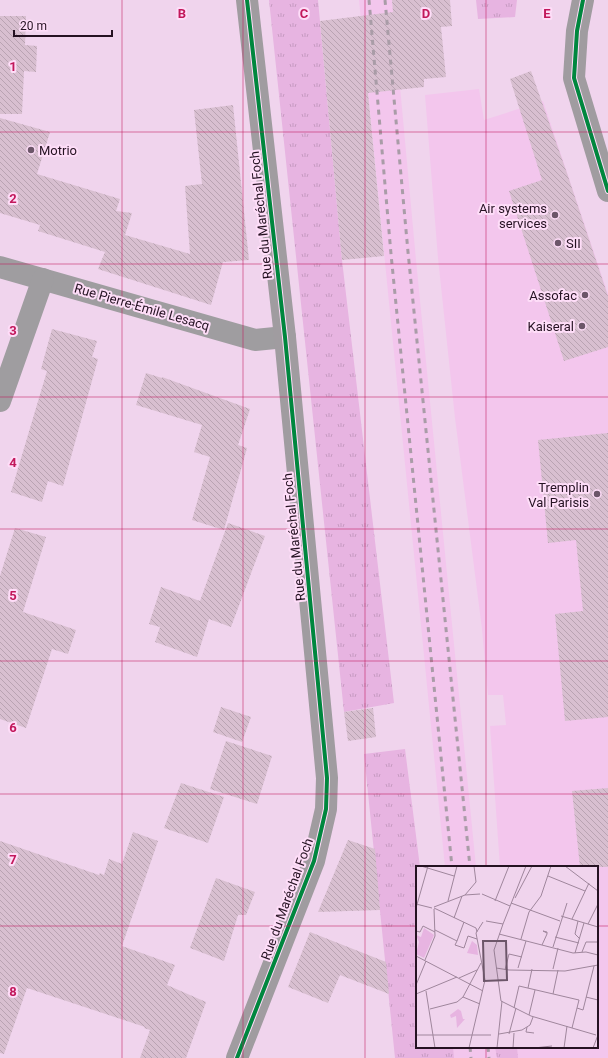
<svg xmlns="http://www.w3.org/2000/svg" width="608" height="1058" viewBox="0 0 608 1058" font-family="Roboto,sans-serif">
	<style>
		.built { fill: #f3c6ed }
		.grass { fill: url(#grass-tufts) }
		.building { fill: url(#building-back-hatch) }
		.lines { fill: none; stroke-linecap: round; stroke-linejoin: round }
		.street { stroke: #9f9da0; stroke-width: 22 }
		.secondary { stroke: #a09ca0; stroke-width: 22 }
		.rail { stroke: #a99ca7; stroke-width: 3; stroke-dasharray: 5 5; stroke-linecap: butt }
		.cycleway-casing { stroke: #feddf8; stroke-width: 6 }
		.cycleway { stroke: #00873e; stroke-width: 4 }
		.grid { fill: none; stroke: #c2185b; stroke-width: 1; stroke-opacity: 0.55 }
		.poi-dot { fill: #6c5669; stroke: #feddf8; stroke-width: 1.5 }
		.labels { text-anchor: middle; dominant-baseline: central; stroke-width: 4; stroke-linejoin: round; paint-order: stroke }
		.poi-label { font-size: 13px; fill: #251222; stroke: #feddf8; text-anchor: end }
		.street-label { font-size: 13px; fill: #251222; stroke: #feddf8 }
		.inset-road { fill: none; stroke: #9f869c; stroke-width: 1 }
		.view { fill: #6c5669; fill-opacity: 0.15; stroke: #6c5669; stroke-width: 2 }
		.inset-edge { fill: none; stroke: #251222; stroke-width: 2 }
		.grid-label { font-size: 13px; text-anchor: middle; font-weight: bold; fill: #c2185b; stroke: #feddf8; stroke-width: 4; stroke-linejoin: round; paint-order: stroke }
	</style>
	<defs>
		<pattern id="grass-tufts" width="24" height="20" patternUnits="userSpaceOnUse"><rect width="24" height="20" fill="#e7b4e1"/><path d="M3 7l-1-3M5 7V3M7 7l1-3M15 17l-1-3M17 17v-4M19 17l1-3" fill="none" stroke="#c69ac1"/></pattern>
		<pattern id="building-back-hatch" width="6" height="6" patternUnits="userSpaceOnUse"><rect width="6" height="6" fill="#d8bfd0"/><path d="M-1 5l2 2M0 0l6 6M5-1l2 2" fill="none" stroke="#b9a3b2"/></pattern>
	</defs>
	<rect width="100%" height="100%" fill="#f0d4ed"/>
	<g class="built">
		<path d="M359,0H392L416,260L476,867H445Z"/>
		<path d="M479,89L484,120L543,101L608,294V1058H395L417,1047H597V867H500L490,726L506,725L503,695H488L482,629L455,418L438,258L425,95Z"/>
	</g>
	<g class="grass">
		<path d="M269,0H318L342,260L394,703L344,712Z"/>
		<path d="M476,0H517L515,17L478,19Z"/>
		<path d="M405,749L420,867H417V1047H453L454,1058H395L364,754Z"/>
		<path d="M495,1047H517L518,1058H497Z"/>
	</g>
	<g class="building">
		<path d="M392,0H450L452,26L441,27L446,77L424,79V87L368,93L384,256L342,260L320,21L393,12Z"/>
		<path d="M0,16H26L25,45L37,46L36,72L24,71L22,114H0Z"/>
		<path d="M531,71L567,173L608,296V347L564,361L509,191L542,180L510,79Z"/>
		<path d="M233,105L249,260L223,262L211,305L98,269L105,252L38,231L40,225L0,213V118L50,132L37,174L120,199L116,211L132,213L125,235L190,254L185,186L202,184L194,110Z"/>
		<path d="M52,329L97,341L92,357L98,359L63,486L48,481L42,502L11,492L47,371L41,369Z"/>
		<path d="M146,373L162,378V377L250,409L238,445L247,448L224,530L192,520L210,457L194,452L202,425L136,405Z"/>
		<path d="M608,433V717L565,721L555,614L583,611L576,540L548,543L538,440Z"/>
		<path d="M228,523L265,536L231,627L209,619L197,657L155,642L160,627L149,624L161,587L200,601Z"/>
		<path d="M15,528L46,537L23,612L76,630L68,654L52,649L26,728L0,719V576Z"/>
		<path d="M221,707L251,717L242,742L213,732Z"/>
		<path d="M373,708L376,737L348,741L344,712Z"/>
		<path d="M226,741L272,756L257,804L210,789Z"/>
		<path d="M181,783L224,797L208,843L164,828Z"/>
		<path d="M608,788V867H580L572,791Z"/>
		<path d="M133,832L158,841L122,946L175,965L167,985L206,1002L186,1058H140L150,1030L144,1028L145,1027L27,988L4,1054L0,1053V841L99,875L100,873L104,875L109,859L122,864Z"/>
		<path d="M348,840L375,849L380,910L318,912Z"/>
		<path d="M216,878L255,892L246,915H238L224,961L190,948Z"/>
		<path d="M310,932L386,962L389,994L340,975L328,1003L288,987Z"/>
	</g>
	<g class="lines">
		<g class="street">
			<path d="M0,267L255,340L285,337"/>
			<path d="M0,401L43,279"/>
		</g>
		<g class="secondary">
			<path d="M583,0L577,31L574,78L608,191"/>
			<path d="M237,1058L314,861L326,809L327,778L285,337L247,0"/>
		</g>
		<g class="rail">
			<path d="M369,0L391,254L452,867"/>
			<path d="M385,0L408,252L470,867"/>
			<path d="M470,1047L471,1058"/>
			<path d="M488,1047L489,1058"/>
		</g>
		<g class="cycleway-casing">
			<g id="cycleway">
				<path d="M583,0L577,31L574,78L608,191"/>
				<path d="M237,1058L314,861L326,809L327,778L285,337L247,0"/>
			</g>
		</g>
		<use href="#cycleway" class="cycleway"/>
	</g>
	<path class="grid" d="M122,0V1058M243,0V1058M365,0V1058M486,0V867M0,132H608M0,264H608M0,397H608M0,529H608M0,661H608M0,794H608M0,926H417M597,926H608M486,1047V1058"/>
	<g class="poi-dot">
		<circle cx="31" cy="150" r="4"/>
		<circle cx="555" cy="215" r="4"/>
		<circle cx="558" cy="243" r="4"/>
		<circle cx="585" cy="295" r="4"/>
		<circle cx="582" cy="326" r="4"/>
		<circle cx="597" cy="494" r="4"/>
	</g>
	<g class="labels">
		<g class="poi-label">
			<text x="39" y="150" text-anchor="start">Motrio</text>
			<text x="547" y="208">Air systems<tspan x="547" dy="15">services</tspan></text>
			<text x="566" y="243" text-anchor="start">SII</text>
			<text x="577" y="295">Assofac</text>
			<text x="574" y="326">Kaiseral</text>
			<text x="589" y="487">Tremplin<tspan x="589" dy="15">Val Parisis</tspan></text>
		</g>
		<g class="street-label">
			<text transform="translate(261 215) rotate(-96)">Rue du Maréchal Foch</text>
			<text transform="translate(142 307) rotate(16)">Rue Pierre-Émile Lesacq</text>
			<text transform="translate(294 537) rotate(-96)">Rue du Maréchal Foch</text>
			<text transform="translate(287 899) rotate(-70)">Rue du Maréchal Foch</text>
		</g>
	</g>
	<g transform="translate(416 866)">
		<rect width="182" height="182" fill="#f0d4ed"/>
		<path d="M42,143L45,145L47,153H49L41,162L40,150L35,152L34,149Z" fill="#e7b4e1"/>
		<path d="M8,62L18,69L8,92L0,88L3,76L0,69L5,71ZM56,75L61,79L62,89L51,87Z" fill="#e7b4e1"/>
		<path class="inset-road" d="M5,0L38,10M149,0L182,25M132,10L169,25M66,28L94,40M49,29L60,16L58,0M99,32L116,0M32,35L41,0M79,35L93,0M95,37L144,55M0,38L16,42M18,41L49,29L64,28M0,42L12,0M18,42L60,62L61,66M145,50L182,61M38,52L46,30M156,53L173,17M70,55L87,58L110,0M162,55L159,68L164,73M87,58L78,84L85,135L115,150L180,169M172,58L182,38M19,64L41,75L48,56M0,65L4,66L7,60L19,66M83,68L157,87L170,86L182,89M139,71L163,77M105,73L113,46L125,30L135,0M41,75L39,79L48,82L52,70L61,73M126,79L131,68V66L127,65L131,67M137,81L151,37M166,86L170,76H182M159,87L168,57M0,90L67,125M9,94L19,70L18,43M80,102L93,104L149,105L182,99M102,102L110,75M137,103L142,82M89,104L93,88L106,91M43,112L61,104M0,119L10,95M112,122L116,103M10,125L19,182M0,128L41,111M137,128L142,104M47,131L64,138M170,131L182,134M98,142L103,120L163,134L156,162M161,142L167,144L178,100M14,143L41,136L47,131L65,97M113,149L119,124M111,161L110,166L118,167M83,168L106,164L114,159L117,151M93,168L100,142M0,169H75M53,182L69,114L60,67L67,56M81,182L86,135M97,182L98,167M118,182L136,180M148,182L151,160M177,182L182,169"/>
		<path class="view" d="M67,75H90L91,114L68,115Z"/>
		<rect width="182" height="182" class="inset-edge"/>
	</g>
	<g class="grid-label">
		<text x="182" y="18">B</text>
		<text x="304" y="18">C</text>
		<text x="426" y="18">D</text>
		<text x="547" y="18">E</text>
		<text x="13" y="71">1</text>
		<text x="13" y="203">2</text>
		<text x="13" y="335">3</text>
		<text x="13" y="467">4</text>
		<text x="13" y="600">5</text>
		<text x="13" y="732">6</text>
		<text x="13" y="864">7</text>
		<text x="13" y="996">8</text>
	</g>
	<path d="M14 30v6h98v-6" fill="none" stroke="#251222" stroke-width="2"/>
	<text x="20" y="30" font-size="12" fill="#251222" stroke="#feddf8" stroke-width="3" paint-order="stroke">20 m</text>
</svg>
